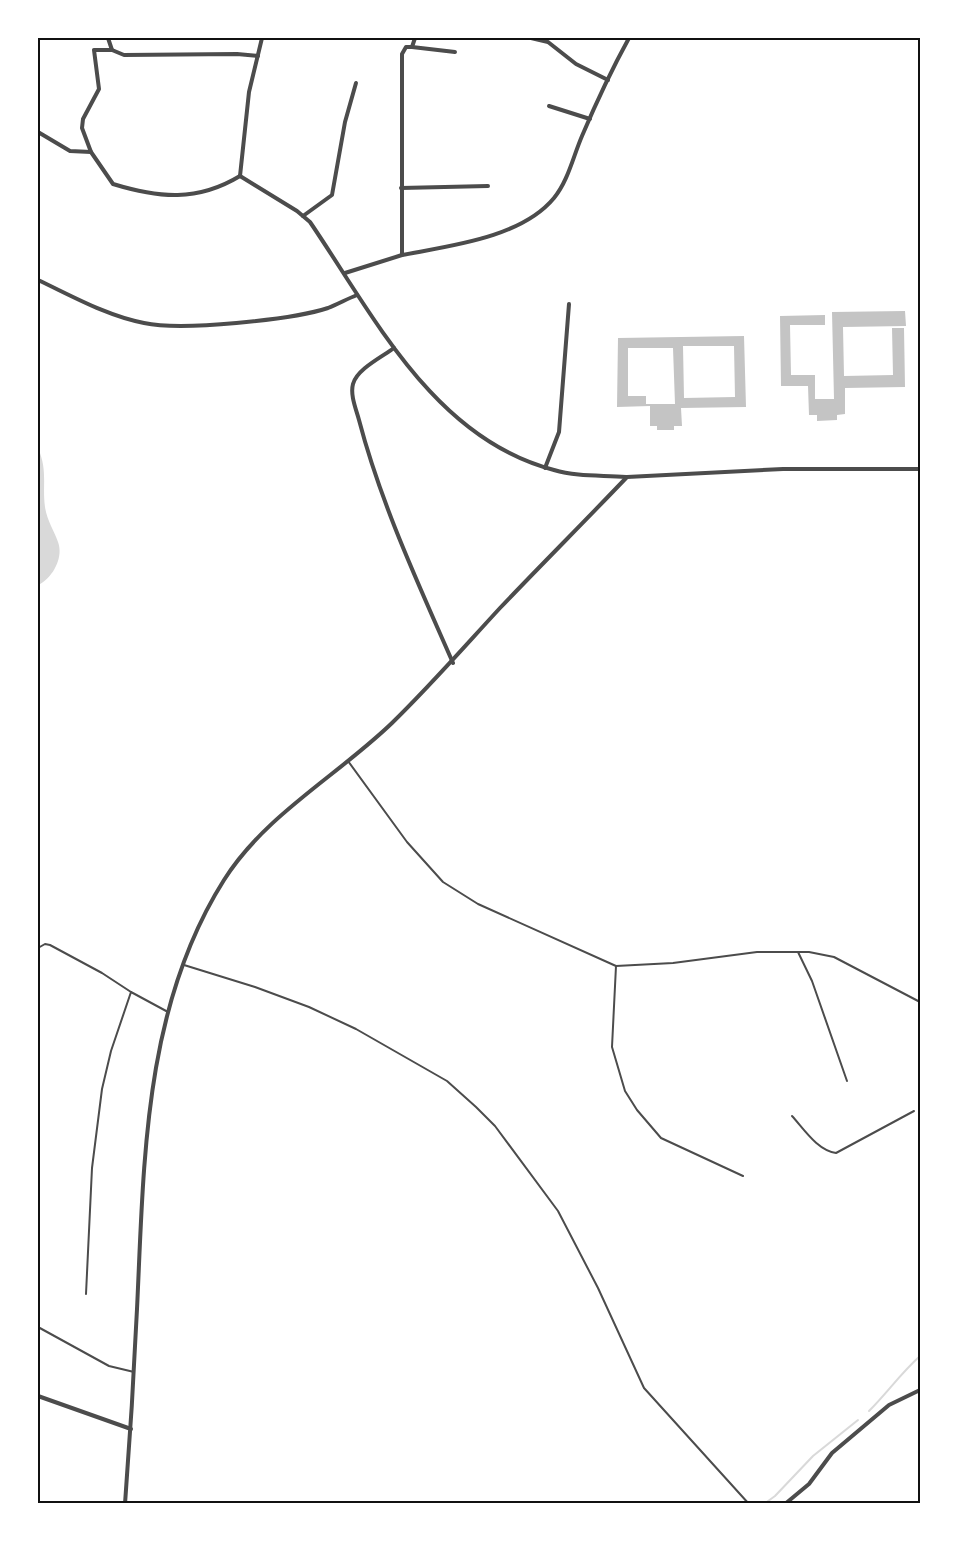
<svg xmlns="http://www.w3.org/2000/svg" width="958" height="1541" viewBox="0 0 958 1541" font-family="Inter,sans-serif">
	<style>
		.water { fill: #d9d9d9 }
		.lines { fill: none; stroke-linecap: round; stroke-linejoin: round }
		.stream { stroke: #d9d9d9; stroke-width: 2 }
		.building { fill: #c4c4c4; fill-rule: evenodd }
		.service { stroke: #4c4c4c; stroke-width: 2 }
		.minor { stroke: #4c4c4c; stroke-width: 4 }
		.neatline { fill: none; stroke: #111; stroke-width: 2 }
	</style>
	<rect width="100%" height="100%" fill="#fff"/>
	<path class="water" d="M38,448C48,471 42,485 45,507C47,521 54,530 58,542C64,558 52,579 38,585Z"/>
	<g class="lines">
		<g class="stream">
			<path d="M869,1411C887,1393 901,1373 920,1356"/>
			<path d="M764,1504L775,1496L813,1456L858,1420"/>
		</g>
	</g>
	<g class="building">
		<path d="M905,311L906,326L843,327L844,376L893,375L892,328H904L905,387L845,388V414L837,415V420L817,421V415H809L808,386H781L780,316L825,315V325H790L791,375H815V399H834L832,312Z"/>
		<path d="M744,336L746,407L681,408L682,426H674V430H657V426H650V406L617,407L618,338ZM683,346H734L735,397L684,398ZM628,348H673L675,404H646V396H628Z"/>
	</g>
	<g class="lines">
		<g class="service">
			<path d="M348,761L407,842L443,882L478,904L616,966L673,963L757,952H809L834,957L920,1002"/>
			<path d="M38,948L45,944L50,945L102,973L131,992"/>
			<path d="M798,952L812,981L847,1081"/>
			<path d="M184,965L255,987L309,1007L356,1029L447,1081L476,1107L495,1126L558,1211L598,1288L644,1388L749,1504"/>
			<path d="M616,966L612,1047L625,1091L637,1110L661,1138L743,1176"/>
			<path d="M792,1116C804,1129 817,1150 836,1153L914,1111"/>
			<path d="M86,1294L92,1168L102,1089L111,1051L131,992L168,1012"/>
			<path d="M38,1327L109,1366L134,1372"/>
		</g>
		<g class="minor">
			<path d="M108,38L112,50"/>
			<path d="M531,38L548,42L576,64L608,80"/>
			<path d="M412,47L455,52"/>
			<path d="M549,106L590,119"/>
			<path d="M38,132L70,151L91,152"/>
			<path d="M240,176L297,211L310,222C374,316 434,439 554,470C577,477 602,475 626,477"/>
			<path d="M240,176C197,202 159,198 113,184L91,152L82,128L83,119L99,89L94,50H112L124,55L237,54L258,56"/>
			<path d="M240,176L249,92L262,38"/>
			<path d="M401,188L488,186"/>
			<path d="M303,216L332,195L345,122L356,83"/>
			<path d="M402,255C449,246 521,238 554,198C568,181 573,157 582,136C596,103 612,69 629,38"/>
			<path d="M345,273L402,255V54L406,47H412L415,38"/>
			<path d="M38,280C72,296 107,316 144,323C182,331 291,320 328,308C338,304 347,299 357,295"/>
			<path d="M394,348C382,357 357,369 353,384C350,395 356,409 359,420C381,504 418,583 453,663"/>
			<path d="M545,468L559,432L569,304"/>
			<path d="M38,1396L131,1429"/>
			<path d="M125,1504C130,1439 134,1374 137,1309C144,1164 143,1008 224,880C265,815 337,776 392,723C430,686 464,647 500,608C542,564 585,521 627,477L783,469H920"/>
			<path d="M785,1504L809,1484L832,1453L889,1405L920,1390"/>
		</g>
	</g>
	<rect width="958" height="1541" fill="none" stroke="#ffffff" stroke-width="78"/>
	<rect x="39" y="39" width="880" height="1463" class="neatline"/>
</svg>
